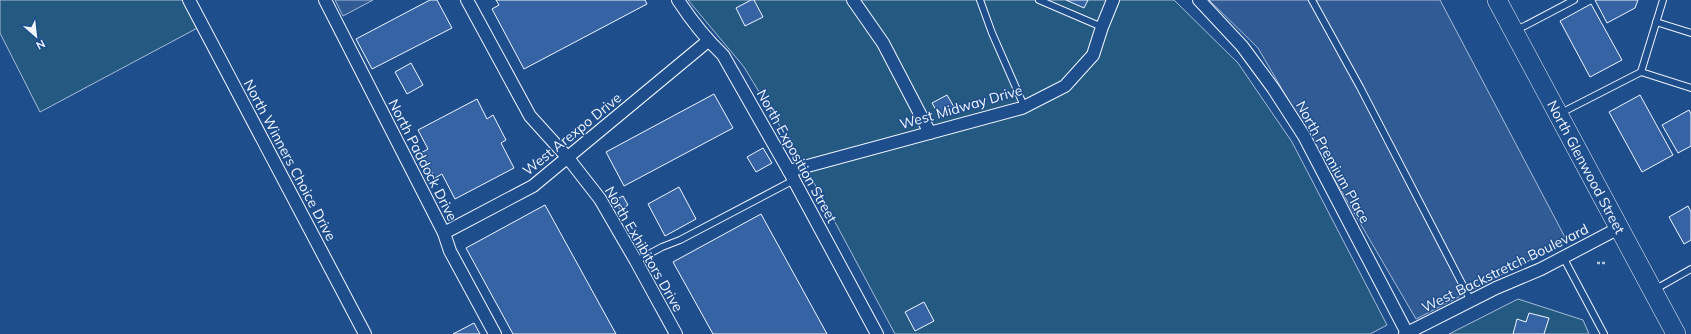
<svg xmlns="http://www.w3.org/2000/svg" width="1691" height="334" viewBox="0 0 1691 334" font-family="Mulish,sans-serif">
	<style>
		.green { fill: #245a82; stroke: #a8bbd7 }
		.parking { fill: #305b95; stroke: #a8bbd7 }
		.building { fill: #3563a3; stroke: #f2f6ff }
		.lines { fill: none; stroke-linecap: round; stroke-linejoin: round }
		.lane-casing { stroke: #f2f6ff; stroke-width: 8 }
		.street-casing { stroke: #f2f6ff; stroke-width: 14 }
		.primary-casing { stroke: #f2f6ff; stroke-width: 20 }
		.path { stroke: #b3c4dc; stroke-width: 2.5; stroke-dasharray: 3 2; stroke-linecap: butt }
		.lane { stroke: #1f4e8c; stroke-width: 6 }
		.street { stroke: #1f4e8c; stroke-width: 12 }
		.primary { stroke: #1f4e8c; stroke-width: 19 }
		.labels { text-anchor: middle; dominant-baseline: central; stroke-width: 3; stroke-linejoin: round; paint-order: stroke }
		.street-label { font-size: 14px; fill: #f2f6ff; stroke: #1f4e8c }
	</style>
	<rect width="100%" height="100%" fill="#1f4e8c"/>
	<g class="green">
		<path d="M0,0H189L203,25L40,112L0,33Z"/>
		<path d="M688,0H1174L1238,63L1292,142L1387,325L1370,334H895L813,181L744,67Z"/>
		<path d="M1518,299L1583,320L1589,334H1449Z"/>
	</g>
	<g class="parking">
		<path d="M335,0H373L343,16Z"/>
		<path d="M1209,0H1440L1567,241L1416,319L1258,48Z"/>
	</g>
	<g class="building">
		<path d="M430,0H437L452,28L372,69L356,39Z"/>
		<path d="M496,0H645L647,4L524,69L492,9L499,5Z"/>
		<path d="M751,0H754L763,17L745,26L736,8Z"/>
		<path d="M1066,0H1088L1084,8Z"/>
		<path d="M1595,0H1638L1635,8L1607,23Z"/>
		<path d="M1591,4L1622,60L1590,77L1560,21Z"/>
		<path d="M411,63L423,85L407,94L395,72Z"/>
		<path d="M714,94L733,128L624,186L606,152Z"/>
		<path d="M947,95L954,107L939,115L932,103Z"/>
		<path d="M1640,95L1673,155L1642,172L1609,112Z"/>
		<path d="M477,99L487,119L493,115L506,140L501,143L514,168L455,199L442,174L435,178L421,153L428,149L418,130Z"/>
		<path d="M1689,110L1691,114V146L1678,153L1662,125Z"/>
		<path d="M763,148L772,163L756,172L747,157Z"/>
		<path d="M679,187L696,219L665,236L648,204Z"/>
		<path d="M623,196L628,205L620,210L615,200Z"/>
		<path d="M545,205L616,334H513L466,248Z"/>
		<path d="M1688,206L1691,212V240L1684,244L1669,217Z"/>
		<path d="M761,214L827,334H713L673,262Z"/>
		<path d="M924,302L934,321L915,331L905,312Z"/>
		<path d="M1529,313L1549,318L1544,334H1513L1517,319L1526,322Z"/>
		<path d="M474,323L480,334H453Z"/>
	</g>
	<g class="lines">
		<g class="lane-casing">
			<g id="lane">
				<path d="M980,0L992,33L1024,106"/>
				<path d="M1039,0L1102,27"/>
				<path d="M1312,0L1360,87L1471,301"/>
				<path d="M1656,22L1691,33"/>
				<path d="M1515,31L1574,0"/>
				<path d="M1641,72L1663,0"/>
				<path d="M1559,114L1641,72L1691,88"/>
				<path d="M1563,257L1604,334"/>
				<path d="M636,261L662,247L680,240L794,180"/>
				<path d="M1654,290L1691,269"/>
			</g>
		</g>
		<g class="street-casing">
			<g id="street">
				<path d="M189,0L365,334"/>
				<path d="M325,0L444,233L450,251L495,334"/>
				<path d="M467,0L530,116L568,158L600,199L636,261L676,334"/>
				<path d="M678,0C691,20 705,38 723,55L789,171L877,334"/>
				<path d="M853,0L883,43L930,133"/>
				<path d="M1199,0L1242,46L1273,88L1304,136L1407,333"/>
				<path d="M789,171L1022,108L1065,86L1093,55L1102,27L1113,0"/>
				<path d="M444,233L533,186L708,41"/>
				<path d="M1405,334L1496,288L1541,269L1619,228"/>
			</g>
		</g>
		<g class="primary-casing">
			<path id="primary" d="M1497,0L1676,334"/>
		</g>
		<path class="path" d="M1597,263H1605"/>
		<use href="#lane" class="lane"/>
		<use href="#street" class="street"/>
		<use href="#primary" class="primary"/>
	</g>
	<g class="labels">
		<g class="street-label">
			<text transform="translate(961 107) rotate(-16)">West Midway Drive</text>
			<text transform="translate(572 134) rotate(-39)">West Arexpo Drive</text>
			<text transform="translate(797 156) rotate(61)">North Exposition Street</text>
			<text transform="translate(290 160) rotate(62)">North Winners Choice Drive</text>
			<text transform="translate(423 160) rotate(63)">North Paddock Drive</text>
			<text transform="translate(1333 162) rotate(61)">North Premium Place</text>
			<text transform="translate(1586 167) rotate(62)">North Glenwood Street</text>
			<text transform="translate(644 249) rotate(60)">North Exhibitors Drive</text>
			<text transform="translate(1505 268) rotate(-26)">West Backstretch Boulevard</text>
		</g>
	</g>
	<g transform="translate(36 36) rotate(152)" stroke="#1f4e8c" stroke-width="3" paint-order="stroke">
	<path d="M0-3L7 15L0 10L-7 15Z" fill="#f2f6ff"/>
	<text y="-6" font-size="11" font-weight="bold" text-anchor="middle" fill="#f2f6ff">N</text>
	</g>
</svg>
